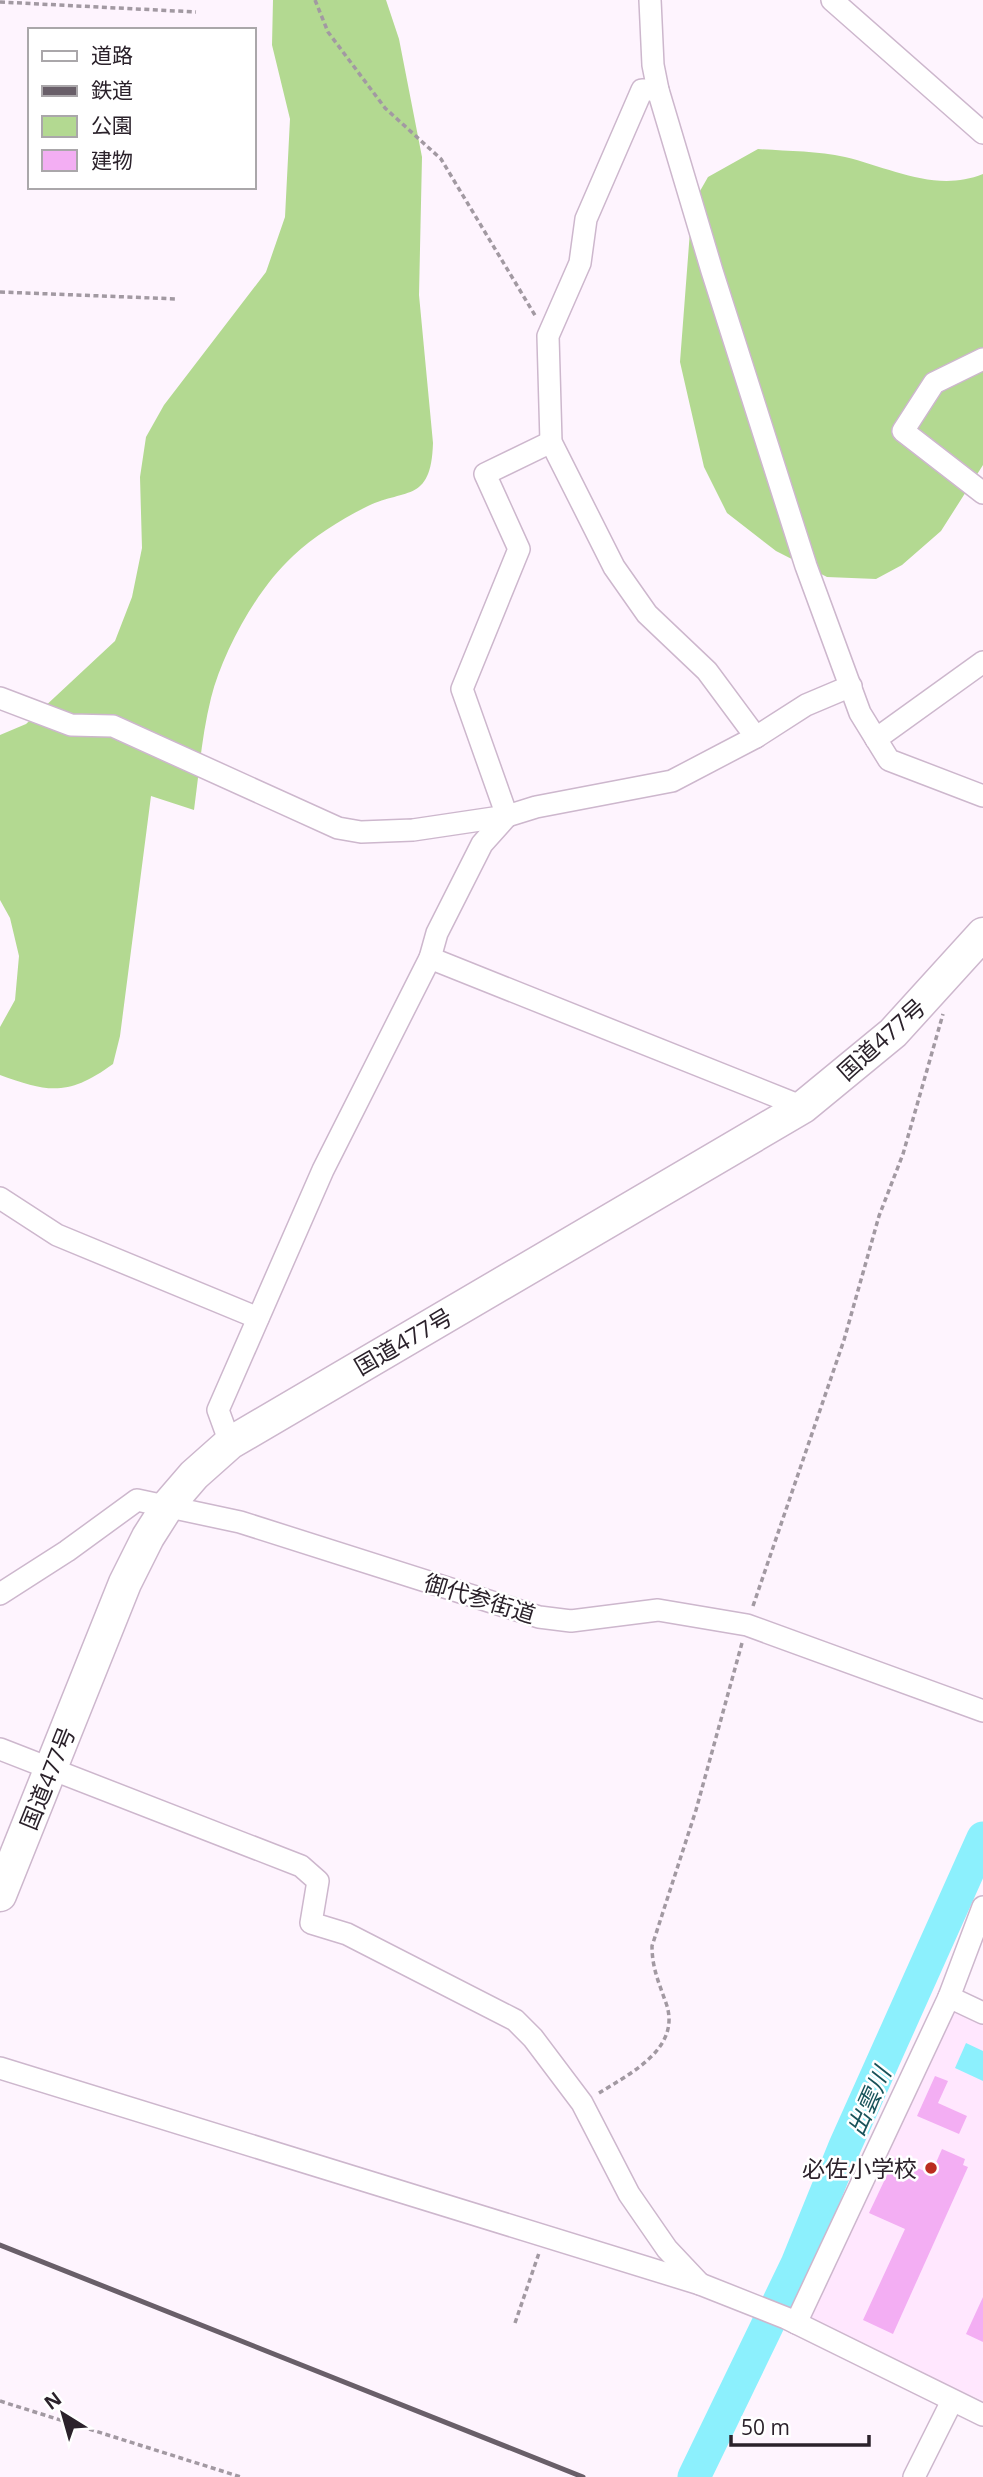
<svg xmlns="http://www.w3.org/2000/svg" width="983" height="2477" viewBox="0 0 983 2477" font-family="'Open Sans','Noto Sans JP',sans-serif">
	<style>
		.built { fill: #ffe7fe }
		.green { fill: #b3d991 }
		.water { fill: #8cf0fd }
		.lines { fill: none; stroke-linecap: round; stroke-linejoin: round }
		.river { stroke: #8cf0fd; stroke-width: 33 }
		.building { fill: #f3aef3 }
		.minor-casing { stroke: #cdb7cd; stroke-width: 24 }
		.highway-casing { stroke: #cdb7cd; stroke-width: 35 }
		.path { stroke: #a299a2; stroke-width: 3.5; stroke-dasharray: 5 3.5; stroke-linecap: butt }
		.minor { stroke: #fff; stroke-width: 21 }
		.highway { stroke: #fff; stroke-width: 32 }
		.rail { stroke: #695f69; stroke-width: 5 }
		.poi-dot { fill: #ba2c1f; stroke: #fff; stroke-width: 2.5 }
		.labels { text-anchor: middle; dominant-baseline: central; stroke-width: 5; stroke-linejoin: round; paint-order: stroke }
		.street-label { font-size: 23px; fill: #2b222b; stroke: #fff }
		.poi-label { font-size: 23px; fill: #2b222b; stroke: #fff; text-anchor: end }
		.water-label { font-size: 24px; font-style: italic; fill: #18535a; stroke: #fff }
	</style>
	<rect width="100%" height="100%" fill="#fef4fe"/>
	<path class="built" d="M954,2009L983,2020V2401L810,2321L807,2316Z"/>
	<g class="green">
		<path d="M273,0H386L399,39L422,157L419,295L433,443C431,505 404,487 364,508C340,520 312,538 293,556C257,589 223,651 211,698C202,734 199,773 194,810L151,796L120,1036L113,1064C69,1096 49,1093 0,1075V1027L15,1000L19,956L10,918L0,900V735L26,724L115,641L132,597L142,548L140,477L146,437L164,405L266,272L285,217L290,119L272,45Z"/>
		<path d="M758,149C786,151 817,151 845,157C891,168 936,193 983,174V465L941,531L902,565L876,579L827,577L776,551L727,513L704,467L680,362L692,205L708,177Z"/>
	</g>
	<path class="water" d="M966,2043L983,2051V2081L955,2068Z"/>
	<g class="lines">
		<path class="river" d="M694,2477L797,2264L845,2146L983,1838"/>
	</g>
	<g class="building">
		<path d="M935,2076L948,2081L938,2103L967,2116L959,2134L917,2116Z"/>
		<path d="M942,2149L965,2159L963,2165L968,2167L893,2334L863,2320L905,2229L869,2213L895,2158L931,2174Z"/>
		<path d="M983,2297V2342L966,2334Z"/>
	</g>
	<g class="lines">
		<g class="minor-casing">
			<g id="minor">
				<path d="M650,0L653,65L658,90L712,271L806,566L860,713L889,760L983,796"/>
				<path d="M832,0L983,133"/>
				<path d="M658,90H642L586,219L580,263L548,336L551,442L614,567L647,614L707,671L756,737"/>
				<path d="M983,359L934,383L903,431L983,493"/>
				<path d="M0,698L71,725L113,726L338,828L361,832L413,830L507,816L536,807L672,781L756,737L806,705L851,686"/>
				<path d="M876,739L983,662"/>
				<path d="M507,816L462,689L519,549L485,474L551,442"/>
				<path d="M430,958L803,1107"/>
				<path d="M0,1198L57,1235L258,1318"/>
				<path d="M230,1443L218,1410L323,1170L430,958L437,933L482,844L507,816"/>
				<path d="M0,1594L67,1551L137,1500L240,1522L539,1617L571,1621L658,1610L747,1625L983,1711"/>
				<path d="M0,1749L301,1866L318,1881L311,1923L347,1934L515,2020L533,2038L582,2103L629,2194L667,2249L700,2284"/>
				<path d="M983,1907L949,1997L983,2013"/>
				<path d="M0,2068L700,2284L786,2318L983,2415"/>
				<path d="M796,2323L949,1997"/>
				<path d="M914,2477L952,2401"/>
			</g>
		</g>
		<g class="highway-casing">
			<path id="highway" d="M0,1895L125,1583L148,1537L169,1504L194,1475L230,1443L803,1107L893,1033L983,934"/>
		</g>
		<g class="path">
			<path d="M315,0L328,32L385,108L441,159L536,317"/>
			<path d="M0,2L196,12"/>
			<path d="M0,292L178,299"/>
			<path d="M753,1606L844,1340L879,1216L903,1154L943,1014"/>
			<path d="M599,2093C631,2073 682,2048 666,2003C659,1983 652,1968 652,1946L696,1810L742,1643"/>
			<path d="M515,2323L539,2253"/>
			<path d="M0,2401L241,2477"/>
		</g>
		<use href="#minor" class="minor"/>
		<use href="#highway" class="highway"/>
		<path class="rail" d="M0,2245L583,2477"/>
	</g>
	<circle class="poi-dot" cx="931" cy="2168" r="7"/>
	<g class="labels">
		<g class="street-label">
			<text transform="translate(881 1039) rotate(-42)">国道477号</text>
			<text transform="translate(403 1341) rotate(-30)">国道477号</text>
			<text transform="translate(480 1598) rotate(17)">御代参街道</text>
			<text transform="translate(47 1778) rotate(-68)">国道477号</text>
		</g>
		<g class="poi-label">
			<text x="917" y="2168">必佐小学校</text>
		</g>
		<g class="water-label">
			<text transform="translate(868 2101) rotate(-66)">出雲川</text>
		</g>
	</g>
	<rect x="28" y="28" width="228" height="161" fill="#ffffff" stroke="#aaa7aa" stroke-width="2"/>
	<rect x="42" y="51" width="35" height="10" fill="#ffffff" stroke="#aaa7aa" stroke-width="2"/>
	<text x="91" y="63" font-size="21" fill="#2b222b">道路</text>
	<rect x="42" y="86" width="35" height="10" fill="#695f69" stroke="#aaa7aa" stroke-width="2"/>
	<text x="91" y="98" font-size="21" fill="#2b222b">鉄道</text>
	<rect x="42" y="116" width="35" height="21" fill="#b3d991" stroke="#aaa7aa" stroke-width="2"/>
	<text x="91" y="133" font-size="21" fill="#2b222b">公園</text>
	<rect x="42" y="150" width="35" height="21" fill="#f3aef3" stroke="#aaa7aa" stroke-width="2"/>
	<text x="91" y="168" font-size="21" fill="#2b222b">建物</text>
	<g transform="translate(63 2414) rotate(323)" stroke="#ffffff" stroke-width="5" paint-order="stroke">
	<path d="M0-5L12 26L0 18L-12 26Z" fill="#2b222b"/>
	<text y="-10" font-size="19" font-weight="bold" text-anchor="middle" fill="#2b222b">N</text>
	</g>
	<path d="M731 2435v10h138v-10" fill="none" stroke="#2b222b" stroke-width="3.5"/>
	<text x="741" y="2435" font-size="21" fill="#2b222b" stroke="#ffffff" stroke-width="5" paint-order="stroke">50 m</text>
</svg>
